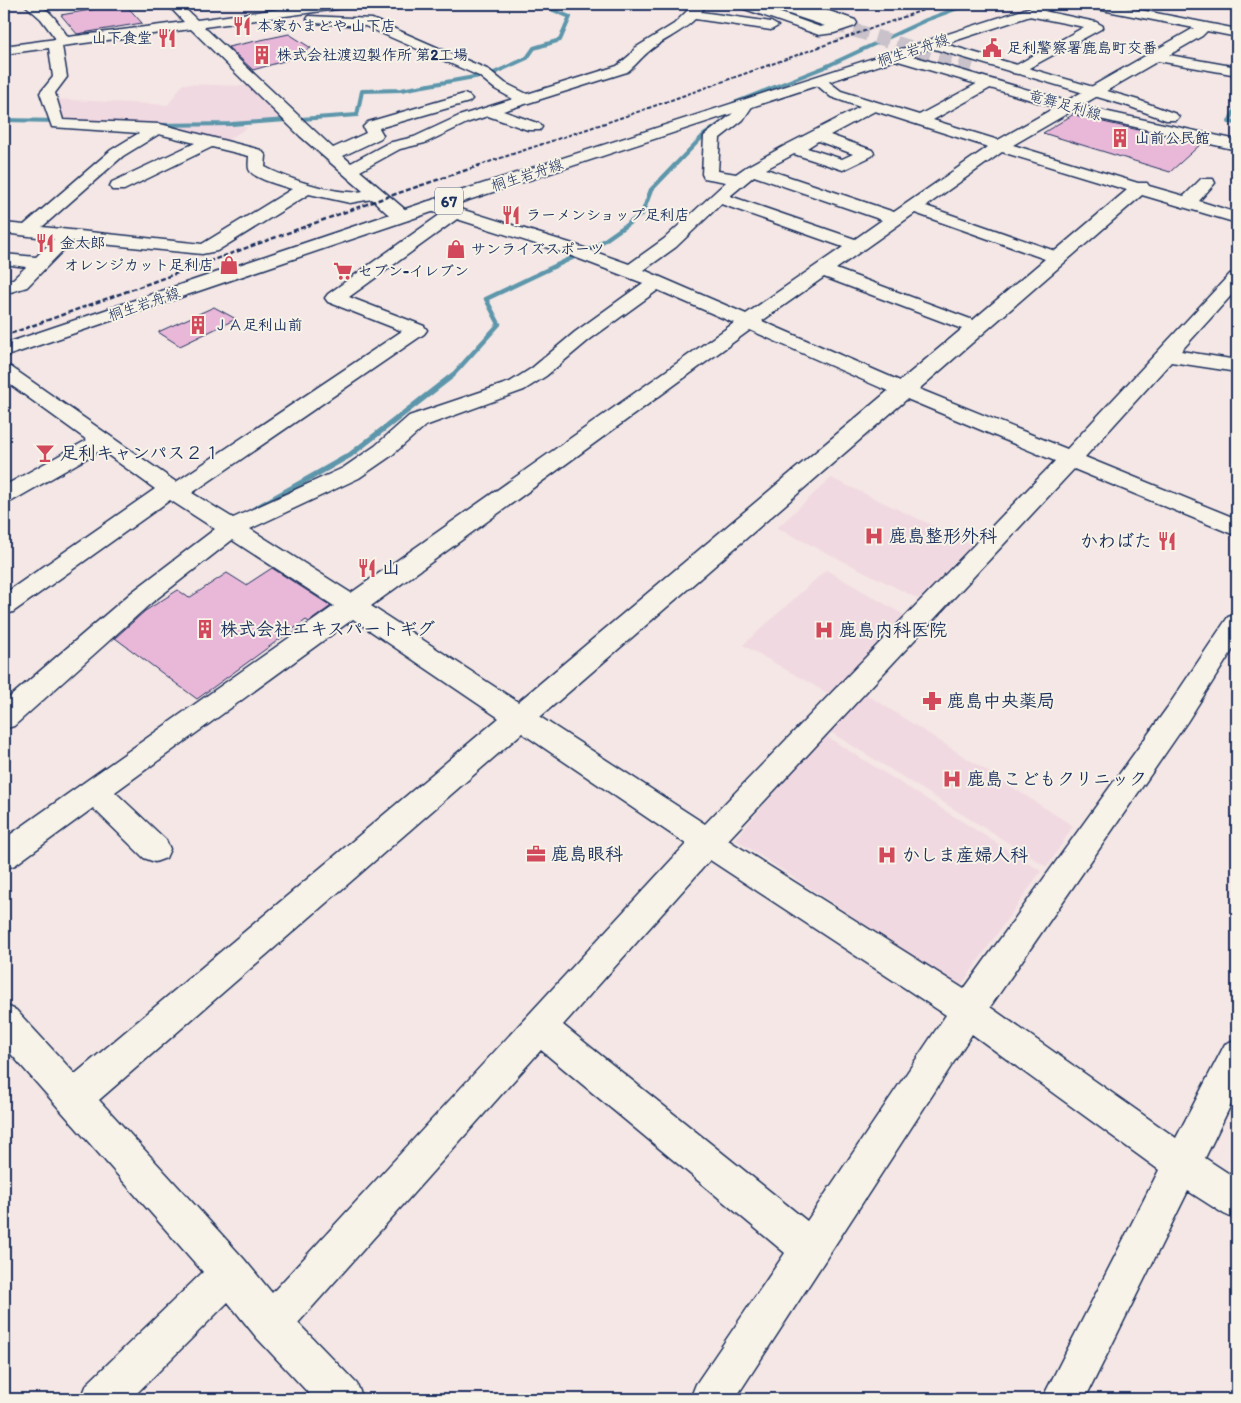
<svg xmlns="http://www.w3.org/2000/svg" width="1241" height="1403" viewBox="0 0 1241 1403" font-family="Itim,'Klee One',sans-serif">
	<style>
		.built { fill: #f1d9e1 }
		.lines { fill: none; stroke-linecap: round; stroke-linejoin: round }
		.stream-far2 { stroke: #5d96ab; stroke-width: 4 }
		.stream-far1 { stroke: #5d96ab; stroke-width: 4.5 }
		.stream { stroke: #5d96ab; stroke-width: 5.5 }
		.building { fill: #e9b8d9; stroke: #1b2f5e }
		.major-tunnel { stroke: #c9c2ca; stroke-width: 14; stroke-dasharray: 14 8; stroke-linecap: butt }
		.minor-casing { stroke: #1b2f5e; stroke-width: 3 }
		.major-casing { stroke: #1b2f5e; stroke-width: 3 }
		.minor { fill: #f7f3e8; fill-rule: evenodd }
		.major { fill: #f7f3e8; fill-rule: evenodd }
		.rail-far1 { stroke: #1b2f5e; stroke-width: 2; stroke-dasharray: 4 2; stroke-linecap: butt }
		.rail { stroke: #1b2f5e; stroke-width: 2.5; stroke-dasharray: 5 2.5; stroke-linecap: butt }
		.labels { text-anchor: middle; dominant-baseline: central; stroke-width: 4; stroke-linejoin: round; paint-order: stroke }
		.far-poi-label { font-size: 15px; font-weight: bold; fill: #1b2f5e; stroke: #f7f3e8; text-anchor: start }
		.far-street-label { font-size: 15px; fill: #1b2f5e; stroke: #f7f3e8 }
		.shield { fill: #f7f3e8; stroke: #5d6a87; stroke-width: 1 }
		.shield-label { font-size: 16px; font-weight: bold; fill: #1b2f5e }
		.poi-label { font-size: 18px; font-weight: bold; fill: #1b2f5e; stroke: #f7f3e8; text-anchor: start }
	</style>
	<rect width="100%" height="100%" fill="#f4e7e5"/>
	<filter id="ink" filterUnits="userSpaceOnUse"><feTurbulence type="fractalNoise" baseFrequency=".02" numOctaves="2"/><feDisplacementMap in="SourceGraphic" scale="10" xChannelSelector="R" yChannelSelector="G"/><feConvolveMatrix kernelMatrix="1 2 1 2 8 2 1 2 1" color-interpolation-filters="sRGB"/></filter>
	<g filter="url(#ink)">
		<g class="built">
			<path d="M183,84L248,86L284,120L239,124L224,123L222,125L248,127L223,143L153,126L61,122L52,99L168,105Z"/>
			<path d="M831,478L972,544L919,599L777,528Z"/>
			<path d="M826,570L904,615L829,694L743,645Z"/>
			<path d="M866,694L1073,826L1047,867L829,731Z"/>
			<path d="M824,735L1041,871L960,987L735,839Z"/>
		</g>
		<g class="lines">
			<g class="stream-far2">
				<path d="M494,73L527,58L534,48L560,40L570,17L553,10L552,4"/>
				<path d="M1237,106L1229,122L1237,123"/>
				<path d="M4,120L59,121"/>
				<path d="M157,125L232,124L357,115L362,91L401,90L480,76"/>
				<path d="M674,166L704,135L730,117L734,103L825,67L926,20L969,4"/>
			</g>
			<path class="stream-far1" d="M452,376L499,324L486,299L595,247L642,214L651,190L675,165"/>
			<path class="stream" d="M253,510L350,455L453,375"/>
		</g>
		<g class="building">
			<path d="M125,4L142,23L77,34L61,15Z"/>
			<path d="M289,34L311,48L284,61L253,70L228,47Z"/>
			<path d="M1074,114L1081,117L1201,144L1170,172L1043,133Z"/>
			<path d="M214,307L236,319L180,346L158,332Z"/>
			<path d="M272,568L331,606L309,622L306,620L197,699L115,638L145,611L178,590L189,598L227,573L246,585Z"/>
		</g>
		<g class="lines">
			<path class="major-tunnel" d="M833,24L974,66"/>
			<g class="minor-casing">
				<g id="minor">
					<path d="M24,4C50,4 54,18 68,37L184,22L167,4H180L197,20L317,4H350L349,7L344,8L204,27L333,148L366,133L363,127L368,122L464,94L469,96L472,99L469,102L379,128L383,135L381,138L343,156L351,163L388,143L414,137L459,116L513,99L495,89L479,76L365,26L314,23L307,19L309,16L372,19L489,70L505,83L527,94L617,66L630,55L635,48L674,24L694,4H707L701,12L771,22L778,26L771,30L695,19C679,35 662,39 647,53C640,59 635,66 627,72L503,111L540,124L542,127L540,130H528L488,116L469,122L425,143L400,149L360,171L408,212L411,216L408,220C393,223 382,208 372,199L350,203L309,194L217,251L202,254L72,241L27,287L4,294V282L13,279L26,267L4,264V254L36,257L54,239L4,233V223L24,225L111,150L139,133L52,127L40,93L53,77L49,48L4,54V46L56,39L41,19ZM191,29L300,136L363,191C342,197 285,178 265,167L266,156L261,150L160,124L63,120L55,93L67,77L62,46ZM159,134L195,143L112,182L110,186L112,190H124L212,147L249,156C249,160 248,165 249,169C251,178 283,186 292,189L202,244L42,227L123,156Z"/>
					<path d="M737,4H756L820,27L837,23L792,7L790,4H809L855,20L857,23L855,26L834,33L819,35L739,7Z"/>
					<path d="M1086,4H1110L1237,29V37L1207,31L1202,36L1169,55L1237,67V75L1158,61L1013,145L1138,183H1147L1149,186L1184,196L1201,179H1213L1215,183L1199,201L1237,213V223L1142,195L919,389L1067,449L1230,274L1237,272V289L1181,351L1237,360V372L1171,362L1085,457L1237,519V536L1074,469L728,840L964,989L1167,708L1228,617L1237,614V643L1187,722L990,1007L1176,1138L1225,1044L1237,1039V1092L1205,1158L1237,1179V1220L1224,1214L1188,1191L1085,1399H1042L1159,1170L972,1034L735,1399H690L696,1384L785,1253L541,1050L298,1323L357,1384L363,1399H314L257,1338L228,1302L131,1399H81L87,1384L203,1272L4,1046V1005L16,1010L75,1074L499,718L353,619L115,792L166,840L170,849L166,858L155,862L144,858L93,808L15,865L4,869V839L334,606L232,540L150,604L14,726L4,729V702L132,592L215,529L170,500L13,612L4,615V594L155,489L101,450L12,501L4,503V486L87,440L4,380V365L11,367L176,482L402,331L328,302L325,298L328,294L441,214L426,210L423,206L426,202L432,201L438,202L573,244L629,264L664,239L726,182L704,178L702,174L704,136L732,114L740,102H750L753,105L743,120L720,138L718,171L736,174L746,167L786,145L860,107L831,97L812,81L814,78H824L841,91L919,115L984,80H994L996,83L994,86L933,120L998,140L1194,28L1092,8L1087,7ZM875,111L988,147L894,212L766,169L794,154L843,170L872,156L874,153L872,150L830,135ZM818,141L853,154L842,159L807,148ZM1002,152L1127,190L1055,251L926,206ZM754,176L882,220L855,239L730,196ZM721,204L843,247L746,314L644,270L676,247ZM915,213L1045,259L973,320L836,269ZM457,219L561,252L643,283L575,332L532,368L510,382L409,416L375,446L343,468L233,518L192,493L424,334L427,330L424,326L349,297ZM824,277L962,329L900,381L762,321ZM658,290L734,323L351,593L250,529L359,478L391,456L425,426L524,390L546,376L589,340ZM750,330L888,391L518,702L371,606ZM907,399L1055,461L705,824L540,717ZM522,733L686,844L272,1293L244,1259L99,1100ZM710,860L946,1015L807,1221L563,1025Z"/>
					<path d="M1029,8L1096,22L1103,26L1101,29L1018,74L1013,73L1011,70L1013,67L1084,27L1024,15L1022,12L1024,9Z"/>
				</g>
			</g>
			<g class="major-casing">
				<g id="major">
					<path d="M767,4H785L838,21L840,24L833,28L828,27L768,7Z"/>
					<path d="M1041,4H1060L1058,7L945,44L1138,100L1176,114L1179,117L1176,120H1166L1128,106L931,48L909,55L1090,108L1237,140V150L1082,115L895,60L438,210L4,357V344L426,202Z"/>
				</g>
			</g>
			<use href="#minor" class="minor"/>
			<use href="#major" class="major"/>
			<path class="rail-far1" d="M477,166L629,115L940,4"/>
			<path class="rail" d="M4,336L381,199L481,165"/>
		</g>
	</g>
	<defs>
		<g id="restaurant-bare" transform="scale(1.5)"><path d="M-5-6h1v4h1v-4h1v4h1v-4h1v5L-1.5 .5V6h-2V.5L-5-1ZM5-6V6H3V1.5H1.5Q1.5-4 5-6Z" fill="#d1495b" stroke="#f7f3e8" stroke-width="2.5" paint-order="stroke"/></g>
		<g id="civic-bare" transform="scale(1.5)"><path d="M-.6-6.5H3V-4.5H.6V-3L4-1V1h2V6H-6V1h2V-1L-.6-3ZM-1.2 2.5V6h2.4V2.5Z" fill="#d1495b" stroke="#f7f3e8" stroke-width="2.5" paint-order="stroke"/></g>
		<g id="building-bare" transform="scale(1.5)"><path d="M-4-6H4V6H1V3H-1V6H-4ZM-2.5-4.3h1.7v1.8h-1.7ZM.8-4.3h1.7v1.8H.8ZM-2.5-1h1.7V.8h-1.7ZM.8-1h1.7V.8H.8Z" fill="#d1495b" stroke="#f7f3e8" stroke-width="2.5" paint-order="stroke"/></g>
		<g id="shop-bare" transform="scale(1.5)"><path d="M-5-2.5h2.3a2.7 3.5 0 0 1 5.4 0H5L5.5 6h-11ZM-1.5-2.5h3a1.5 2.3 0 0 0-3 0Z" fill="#d1495b" stroke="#f7f3e8" stroke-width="2.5" paint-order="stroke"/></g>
		<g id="supermarket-bare" transform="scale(1.5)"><path d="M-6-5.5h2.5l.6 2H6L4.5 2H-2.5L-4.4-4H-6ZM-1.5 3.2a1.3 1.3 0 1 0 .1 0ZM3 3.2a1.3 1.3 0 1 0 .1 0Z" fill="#d1495b" stroke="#f7f3e8" stroke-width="2.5" paint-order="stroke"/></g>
		<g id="bar-bare" transform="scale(1.5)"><path d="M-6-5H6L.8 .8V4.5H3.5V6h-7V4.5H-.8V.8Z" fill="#d1495b" stroke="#f7f3e8" stroke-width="2.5" paint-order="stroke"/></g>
		<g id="hospital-bare" transform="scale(1.5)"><path d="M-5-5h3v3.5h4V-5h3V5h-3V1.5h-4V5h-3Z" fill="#d1495b" stroke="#f7f3e8" stroke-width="2.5" paint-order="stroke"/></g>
		<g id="pharmacy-bare" transform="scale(1.5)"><path d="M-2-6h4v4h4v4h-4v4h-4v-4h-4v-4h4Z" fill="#d1495b" stroke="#f7f3e8" stroke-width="2.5" paint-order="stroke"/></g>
		<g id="office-bare" transform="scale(1.5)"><path d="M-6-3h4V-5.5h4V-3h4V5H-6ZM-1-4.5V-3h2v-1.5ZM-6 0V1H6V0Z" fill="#d1495b" stroke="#f7f3e8" stroke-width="2.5" paint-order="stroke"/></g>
	</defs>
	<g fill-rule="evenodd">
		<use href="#restaurant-bare" x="242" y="26"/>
		<use href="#restaurant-bare" x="167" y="38"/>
		<use href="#civic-bare" x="992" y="48"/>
		<use href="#building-bare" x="262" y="55"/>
		<use href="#building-bare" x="1120" y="138"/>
		<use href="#restaurant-bare" x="511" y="215"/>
		<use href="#restaurant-bare" x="45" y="243"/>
		<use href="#shop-bare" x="456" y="249"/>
		<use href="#shop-bare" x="229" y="265"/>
		<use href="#supermarket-bare" x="343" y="271"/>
		<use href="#building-bare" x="198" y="325"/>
		<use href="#bar-bare" x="45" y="453"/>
		<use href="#hospital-bare" x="874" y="536"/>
		<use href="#restaurant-bare" x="1167" y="541"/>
		<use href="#restaurant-bare" x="367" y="568"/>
		<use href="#building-bare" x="205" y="629"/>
		<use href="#hospital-bare" x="824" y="630"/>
		<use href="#pharmacy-bare" x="932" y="701"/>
		<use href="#hospital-bare" x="952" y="779"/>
		<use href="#office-bare" x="536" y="854"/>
		<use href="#hospital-bare" x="887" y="855"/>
	</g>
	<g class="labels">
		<g class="far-poi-label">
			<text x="257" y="26">本家かまどや 山下店</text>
			<text x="152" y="38" text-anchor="end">山下食堂</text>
			<text x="1007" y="48">足利警察署鹿島町交番</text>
			<text x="277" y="55">株式会社渡辺製作所 第2工場</text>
			<text x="1135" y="138">山前公民館</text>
			<text x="526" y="215">ラーメンショップ足利店</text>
			<text x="60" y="243">金太郎</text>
			<text x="471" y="249">サンライズスポーツ</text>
			<text x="214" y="265" text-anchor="end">オレンジカット足利店</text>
			<text x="358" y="271">セブン-イレブン</text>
			<text x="213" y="325">ＪＡ足利山前</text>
		</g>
		<g class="far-street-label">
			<text transform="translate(913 50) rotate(-18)">桐生岩舟線</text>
			<text transform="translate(1065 105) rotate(16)">竜舞足利線</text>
			<text transform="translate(527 175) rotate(-18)">桐生岩舟線</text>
			<text transform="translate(144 304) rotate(-19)">桐生岩舟線</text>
		</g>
		<rect class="shield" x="435" y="187.5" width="28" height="27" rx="4"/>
		<g class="shield-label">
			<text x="449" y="201">67</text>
		</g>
		<g class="poi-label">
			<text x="60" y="453">足利キャンパス２１</text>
			<text x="889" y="536">鹿島整形外科</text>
			<text x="1152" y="541" text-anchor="end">かわばた</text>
			<text x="382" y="568">山</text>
			<text x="220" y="629">株式会社エキスパートギグ</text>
			<text x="839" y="630">鹿島内科医院</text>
			<text x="947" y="701">鹿島中央薬局</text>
			<text x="967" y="779">鹿島こどもクリニック</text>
			<text x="551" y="854">鹿島眼科</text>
			<text x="902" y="855">かしま産婦人科</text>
		</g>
	</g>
	<rect width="1241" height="1403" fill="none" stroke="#f7f3e8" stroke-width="20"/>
	<rect x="10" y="10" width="1221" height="1383" fill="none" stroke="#1b2f5e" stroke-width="2" filter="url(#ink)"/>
</svg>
